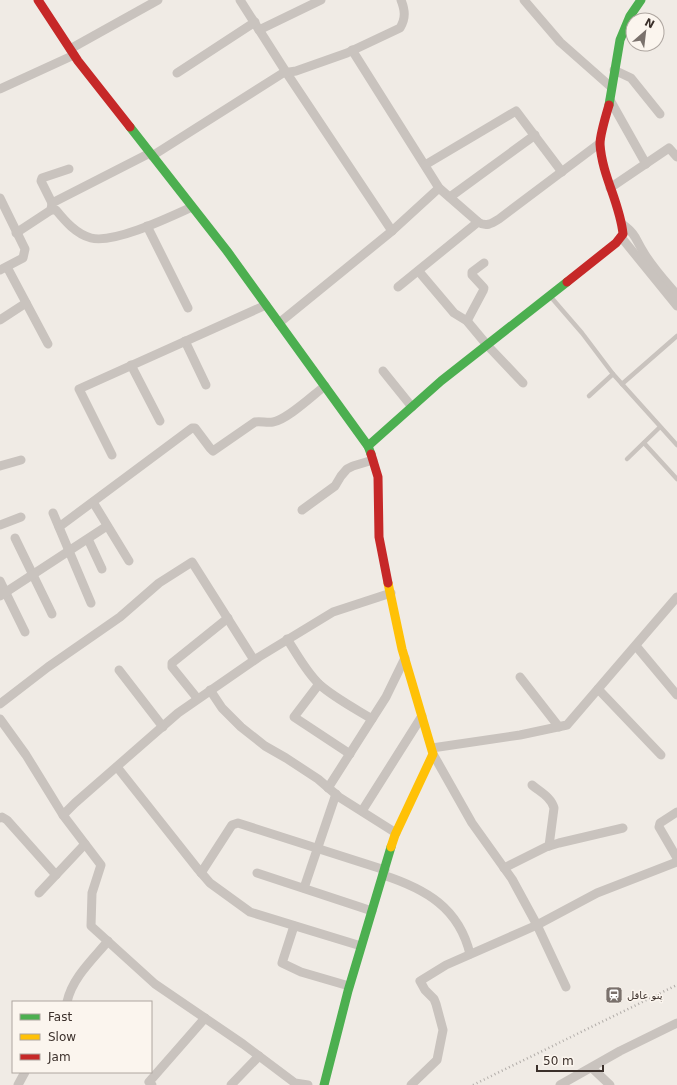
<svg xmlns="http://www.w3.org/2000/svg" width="677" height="1085" viewBox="0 0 677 1085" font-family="'DejaVu Sans','Noto Naskh Arabic',sans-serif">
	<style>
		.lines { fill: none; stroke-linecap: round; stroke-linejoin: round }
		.lane { stroke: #c9c3be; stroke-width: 4.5 }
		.street { stroke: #c9c3be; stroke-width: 9 }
		.fast { stroke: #4caf50; stroke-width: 9 }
		.slow { stroke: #ffc107; stroke-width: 9 }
		.jam { stroke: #c62828; stroke-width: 9 }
		.rail { stroke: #b1aca8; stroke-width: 2.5; stroke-dasharray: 1 3; stroke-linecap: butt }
		.labels { text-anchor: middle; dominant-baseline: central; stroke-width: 3; stroke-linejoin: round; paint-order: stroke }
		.poi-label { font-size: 10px; fill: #3b302b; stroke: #fbf5ee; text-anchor: start }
	</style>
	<rect width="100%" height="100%" fill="#f0ebe5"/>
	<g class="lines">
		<g class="lane">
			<path d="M550,296L582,333L613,374L677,445"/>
			<path d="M622,384L677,336"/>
			<path d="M589,396L613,374"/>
			<path d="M644,443L677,479"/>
			<path d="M627,459L660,427"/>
		</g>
		<g class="street">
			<path d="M240,0L286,72L392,231"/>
			<path d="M524,0L560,42L611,87"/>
			<path d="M259,30L321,0"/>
			<path d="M70,49L158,0"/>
			<path d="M352,50L439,188L478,222C486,227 491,224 499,219L600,143"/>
			<path d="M614,70L631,78L660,114"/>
			<path d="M177,73L255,22"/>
			<path d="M0,89L74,55"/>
			<path d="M610,100L646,164"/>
			<path d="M152,156L283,73L296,71L347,53L400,28C406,18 405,10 401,0"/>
			<path d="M425,165L516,111L562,172"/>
			<path d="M610,188L669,148L677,157"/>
			<path d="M450,197L535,135"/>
			<path d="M0,198L25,249L23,258L0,270"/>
			<path d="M52,203L41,181L42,178L69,169"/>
			<path d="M51,210L52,203L56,201L150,153"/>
			<path d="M622,224C637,235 635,239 644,253C653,268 665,281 677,295"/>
			<path d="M147,226L188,308"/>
			<path d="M16,233L51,210H56C65,221 76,234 91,238C114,244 170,217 192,207"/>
			<path d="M621,237L677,306"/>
			<path d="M7,267L48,344"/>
			<path d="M421,274L454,313L467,321L487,345L523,383"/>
			<path d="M398,287L478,222"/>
			<path d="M0,320L26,303"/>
			<path d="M467,321L483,291L484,288L472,275V272L484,263"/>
			<path d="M279,323L392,231L439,188"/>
			<path d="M185,341L206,385"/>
			<path d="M131,365L160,421"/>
			<path d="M383,371L412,407"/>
			<path d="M112,455L79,389L266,305"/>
			<path d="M0,466L21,460"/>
			<path d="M93,502L129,561"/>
			<path d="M302,510L335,486L341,476L347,469L353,466L373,460"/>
			<path d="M53,513L91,603"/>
			<path d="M0,525L21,517"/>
			<path d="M59,527L192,428H195L210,448L213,451L255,422C261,421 267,423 273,422C287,420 313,395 325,386"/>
			<path d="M15,538L52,614"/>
			<path d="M88,539L102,569"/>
			<path d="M0,581L25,632"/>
			<path d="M0,596L107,526"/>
			<path d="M287,639C297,654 306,672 320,685C335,698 354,708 372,719"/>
			<path d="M636,646L677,695"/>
			<path d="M119,670L163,727"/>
			<path d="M520,677L559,727"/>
			<path d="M319,684L294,717L350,754"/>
			<path d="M598,689L661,755"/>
			<path d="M210,690L222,708L241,727L265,746L286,758L318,779L339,797L396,833"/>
			<path d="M197,698L172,667V663L228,618"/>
			<path d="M0,704L48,667L120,617L159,583L192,562L254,660"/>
			<path d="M0,719L26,755L63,815L101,865L92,893L91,926L155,984L243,1044L295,1083L308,1085"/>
			<path d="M432,748L520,735L567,725L677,597"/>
			<path d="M433,754L472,823L512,879L537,925L566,987"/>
			<path d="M117,767L197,868L210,883L250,912L361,946"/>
			<path d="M532,785C540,792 551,797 554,808L549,846"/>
			<path d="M328,788L386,697L405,658"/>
			<path d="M362,811L422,716"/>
			<path d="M677,812L660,823L659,827L677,858"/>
			<path d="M63,815L75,803L178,713L259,657L333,612L391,593"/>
			<path d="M0,818L2,817L7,820L56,875"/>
			<path d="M504,868L546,847L559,843L623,828"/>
			<path d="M201,873L232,825L238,823L385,870"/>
			<path d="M257,873L372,911"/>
			<path d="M383,875C426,889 459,908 470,954"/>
			<path d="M304,888L336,794"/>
			<path d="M39,893L85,844"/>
			<path d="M294,926L282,963L301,972L349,986"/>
			<path d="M67,1002C72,978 93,959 108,941"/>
			<path d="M592,1068L610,1085"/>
			<path d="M18,1085L25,1072"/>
			<path d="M152,1085L149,1082L205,1018"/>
			<path d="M231,1085L259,1056"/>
			<path d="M411,1085L437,1060L443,1030L436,1004L434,999L425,990L420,981L446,965L537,925L597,893L677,862"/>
			<path d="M560,1085L620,1051L677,1023"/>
		</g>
		<g class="fast">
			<path d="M609,105L620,40L630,16L641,0"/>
			<path d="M130,127L227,251L368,446L371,454"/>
			<path d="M368,446L441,381L567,282"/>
			<path d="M324,1085L348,991L391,847"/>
		</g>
		<path class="slow" d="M388,583L402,649L433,754L395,835L391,847"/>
		<g class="jam">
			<path d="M38,0L78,61L130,127"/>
			<path d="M567,282L616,243L623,234C620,203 602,176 600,144C600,135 606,115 609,105"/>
			<path d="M371,454L378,477L379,537L388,583"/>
		</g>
		<path class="rail" d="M473,1085L677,985"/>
	</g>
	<defs>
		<g id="station-square" transform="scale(0.9)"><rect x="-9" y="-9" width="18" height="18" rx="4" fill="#7a716c" stroke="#fbf5ee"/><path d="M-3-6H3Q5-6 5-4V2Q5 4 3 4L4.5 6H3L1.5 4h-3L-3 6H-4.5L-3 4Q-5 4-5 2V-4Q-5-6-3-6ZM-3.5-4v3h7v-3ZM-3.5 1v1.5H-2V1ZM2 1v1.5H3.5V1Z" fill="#fff"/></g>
	</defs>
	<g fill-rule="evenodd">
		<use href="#station-square" x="614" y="995"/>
	</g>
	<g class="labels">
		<g class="poi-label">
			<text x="627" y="995">پنو عاقل</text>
		</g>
	</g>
	<rect x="12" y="1001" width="140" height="72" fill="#fbf5ee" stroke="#aea6a0"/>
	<rect x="20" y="1014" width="20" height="6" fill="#4caf50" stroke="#aea6a0"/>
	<text x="48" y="1021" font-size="12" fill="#3b302b">Fast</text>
	<rect x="20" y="1034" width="20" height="6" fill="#ffc107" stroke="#aea6a0"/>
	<text x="48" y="1041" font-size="12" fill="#3b302b">Slow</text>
	<rect x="20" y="1054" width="20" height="6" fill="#c62828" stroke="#aea6a0"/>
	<text x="48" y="1061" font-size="12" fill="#3b302b">Jam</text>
	<g transform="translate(645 32) rotate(28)"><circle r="19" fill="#fbf5ee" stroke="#aea6a0"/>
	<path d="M0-3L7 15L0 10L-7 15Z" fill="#7a716c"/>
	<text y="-6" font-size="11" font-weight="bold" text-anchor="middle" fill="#3b302b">N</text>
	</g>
	<path d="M537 1065v6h66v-6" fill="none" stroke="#3b302b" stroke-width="2"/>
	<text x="543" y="1065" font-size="12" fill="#3b302b" stroke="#fbf5ee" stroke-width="3" paint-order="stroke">50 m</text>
</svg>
